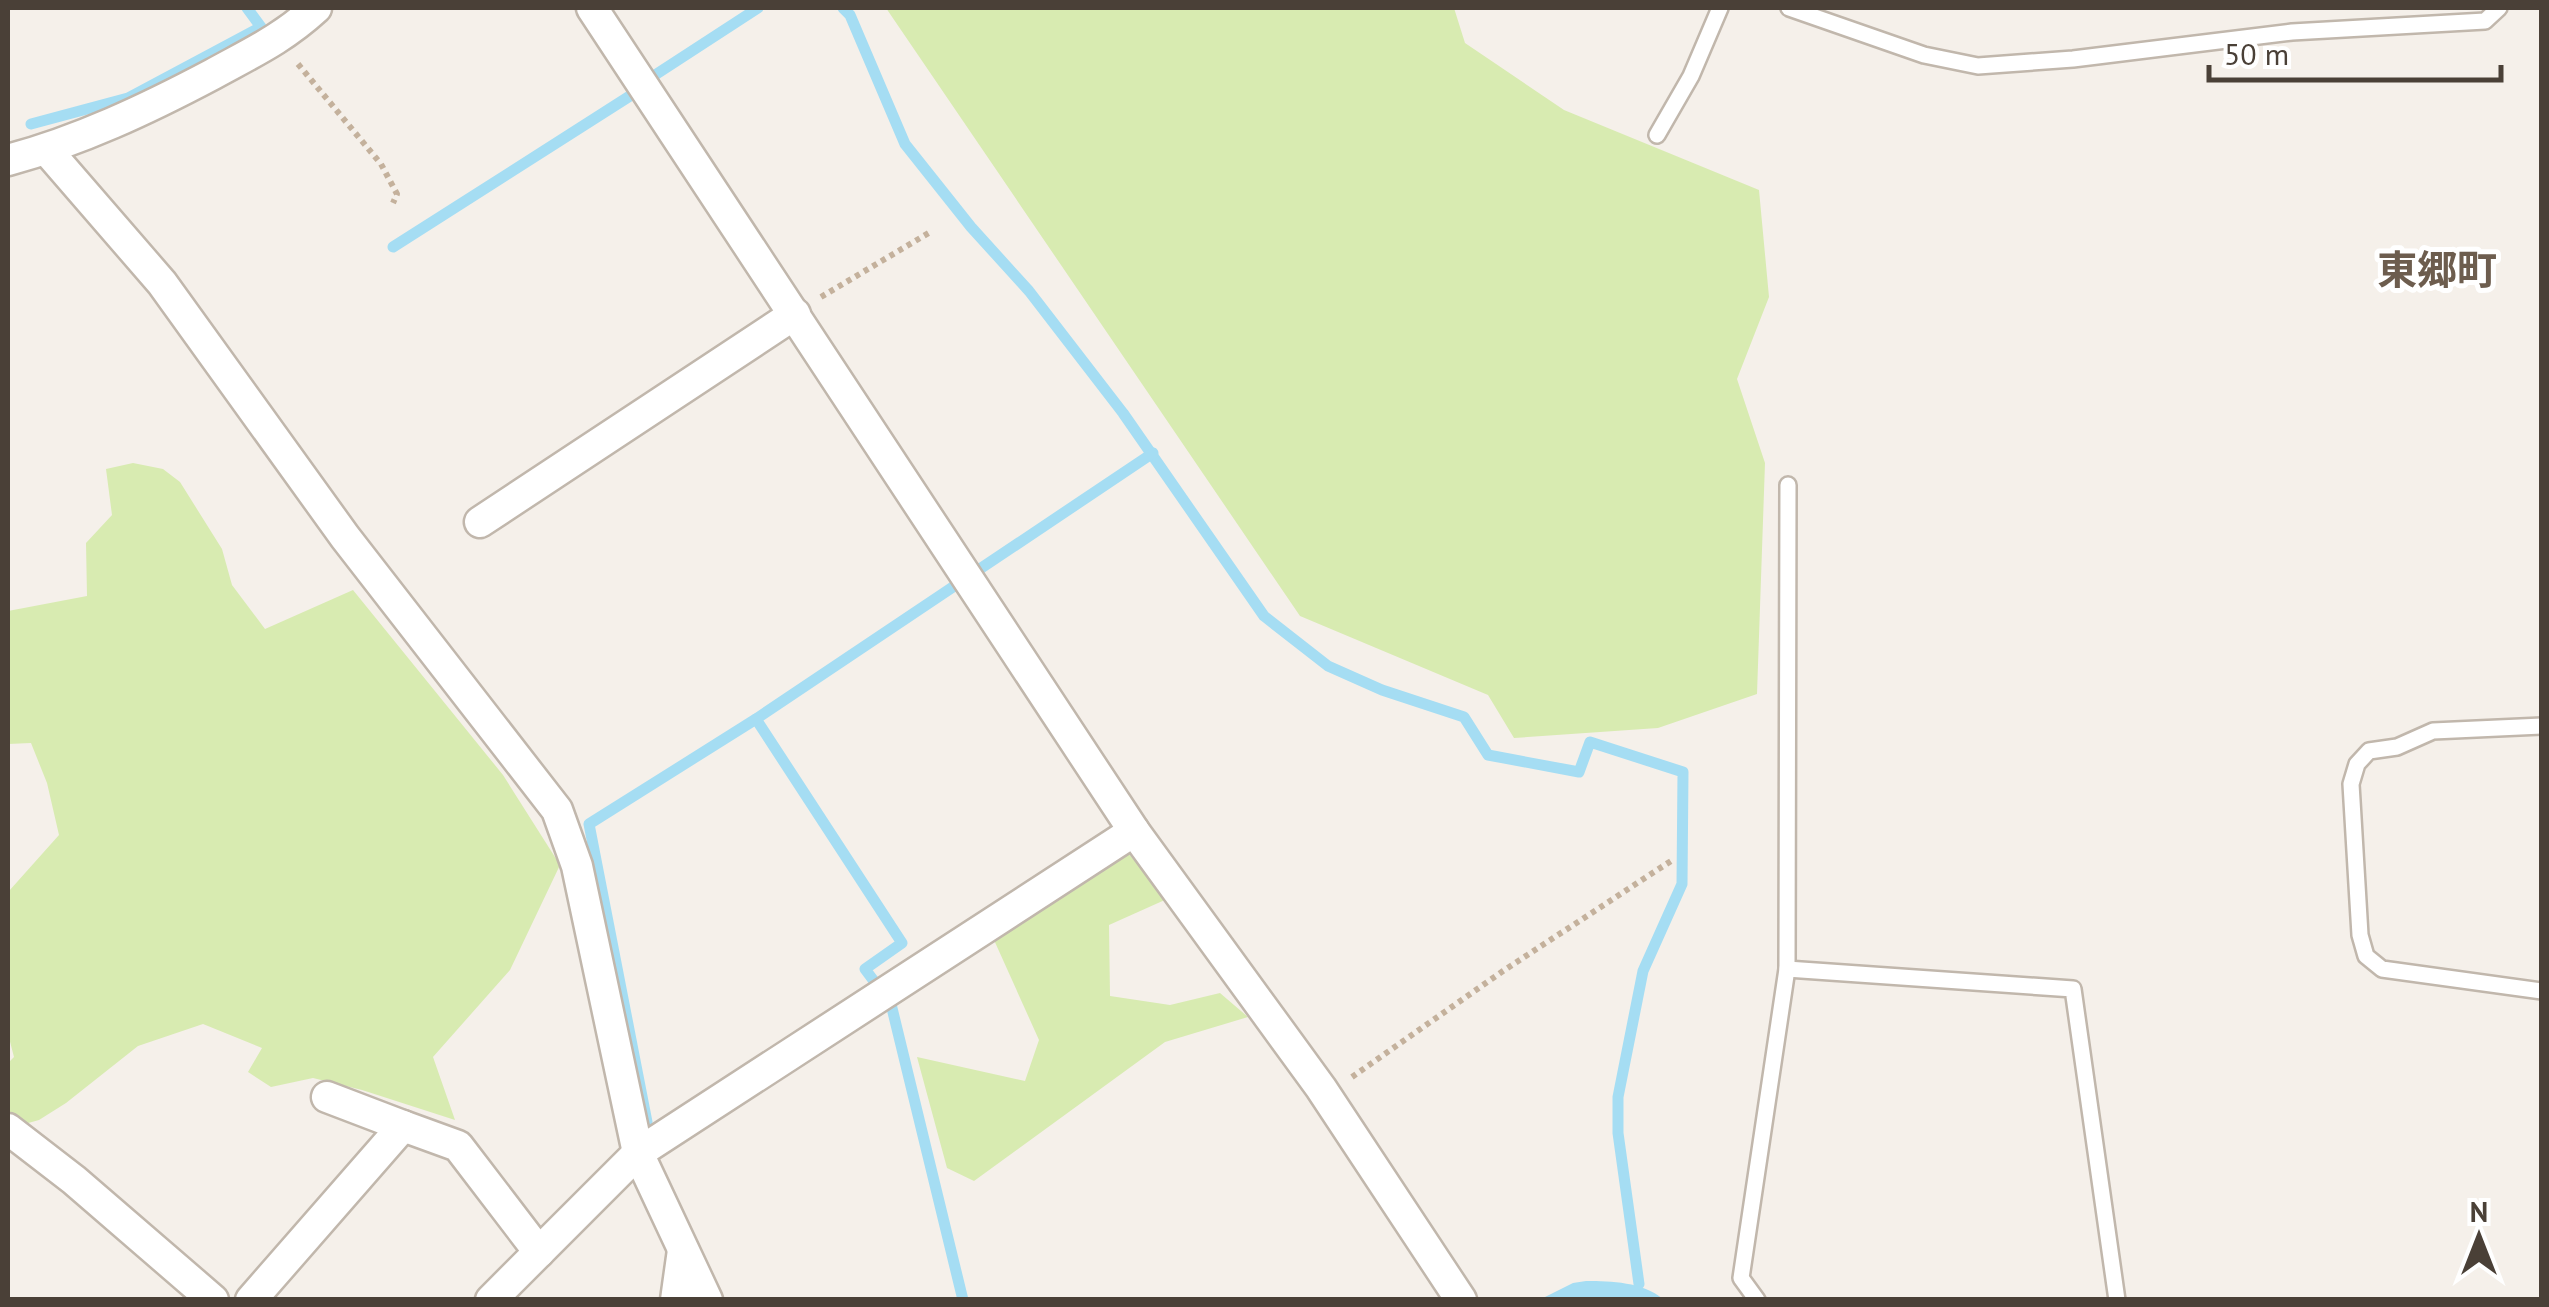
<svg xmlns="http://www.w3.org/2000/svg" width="2549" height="1307" viewBox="0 0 2549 1307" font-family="'PT Sans','Noto Sans JP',sans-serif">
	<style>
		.green { fill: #d8ebb1 }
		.water { fill: #a5ddf3 }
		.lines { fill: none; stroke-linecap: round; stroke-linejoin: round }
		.stream { stroke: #a5ddf3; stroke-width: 11 }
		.service-casing { stroke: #c1b7ac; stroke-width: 20 }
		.minor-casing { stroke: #c1b7ac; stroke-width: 35 }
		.path { stroke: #c4b19c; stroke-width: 6; stroke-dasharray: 5 5; stroke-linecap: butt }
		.service { stroke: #fff; stroke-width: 15 }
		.minor { stroke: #fff; stroke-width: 30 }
		.labels { text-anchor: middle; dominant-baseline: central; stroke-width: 10; stroke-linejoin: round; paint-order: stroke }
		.district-label { font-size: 40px; font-weight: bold; fill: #6d5d4e; stroke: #fff }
	</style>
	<rect width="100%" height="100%" fill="#f5f0ea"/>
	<g class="green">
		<path d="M886,8H1454L1465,43L1564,110L1759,190L1769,297L1737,379L1765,463L1757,694L1658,728L1514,738L1488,695L1300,616Z"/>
		<path d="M133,463L163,469L180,482L222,549L232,585L265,629L353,590L503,775L560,865L510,970L433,1057L455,1120L362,1090L313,1078L271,1087L248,1072L262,1048L203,1024L138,1046L66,1103L39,1120L14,1127L8,1120V1063L14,1057L8,1034L9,891L59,835L47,783L31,743L8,744V611L87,596L86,543L112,515L106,469Z"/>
		<path d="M1129,854L1167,899L1109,925L1110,996L1170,1005L1220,993L1248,1017L1165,1042L974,1181L947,1168L917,1057L1025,1081L1039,1040L994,940Z"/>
	</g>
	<path class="water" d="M1586,1281C1612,1281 1642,1282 1663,1299H1541L1573,1283Z"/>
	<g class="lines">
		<g class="stream">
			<path d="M843,8L850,15L905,144L971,227L1029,291L1123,413L1264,616L1328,666L1382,690L1464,717L1488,755L1579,772L1590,742L1683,772L1682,884L1643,971L1618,1097V1133L1639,1284"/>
			<path d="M31,124L128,98L261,27L247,8"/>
			<path d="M393,247L633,94L655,75L758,8"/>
			<path d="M756,719L902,943L865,969L891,1004L963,1300"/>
			<path d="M647,1122L589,824L756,719L1153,453"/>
		</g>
		<g class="service-casing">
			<g id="service">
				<path d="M1789,8L1924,55L1978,66L2073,59L2292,32L2485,21L2499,8"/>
				<path d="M1657,135L1691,76L1720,8"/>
				<path d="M2542,726L2433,731L2397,747L2369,751L2357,764L2351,784L2360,935L2366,956L2382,969L2542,991"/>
				<path d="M1787,969L2073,989L2117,1300"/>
				<path d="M1757,1300L1741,1278L1787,969L1788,485"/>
			</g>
		</g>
		<g class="minor-casing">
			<g id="minor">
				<path d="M592,8L1134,831L1321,1088L1461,1300"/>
				<path d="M46,149L162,283L345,537L557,810L577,866L638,1153L707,1300"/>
				<path d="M8,160C79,141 147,109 213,74C253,52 282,39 316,8"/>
				<path d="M480,522L795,314"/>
				<path d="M327,1097L403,1126"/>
				<path d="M8,1129L74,1180L213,1300"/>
				<path d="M251,1300L403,1126L458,1146L539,1252"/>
				<path d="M491,1300L638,1153L1134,831"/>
				<path d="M676,1300L683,1250"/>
			</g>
		</g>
		<g class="path">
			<path d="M298,64L381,164L397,194L393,203"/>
			<path d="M821,297L932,231"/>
			<path d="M1352,1077L1503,971L1674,859"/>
		</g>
		<use href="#service" class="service"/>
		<use href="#minor" class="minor"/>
	</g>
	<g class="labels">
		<g class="district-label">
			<text x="2437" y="269">東郷町</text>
		</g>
	</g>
	<rect width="2549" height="1307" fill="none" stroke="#4a4037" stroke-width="20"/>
	<g transform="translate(2479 1237)" stroke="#ffffff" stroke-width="8" paint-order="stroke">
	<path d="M0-8L18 38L0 25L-18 38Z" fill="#4a4037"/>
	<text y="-15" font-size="28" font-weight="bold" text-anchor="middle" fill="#4a4037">N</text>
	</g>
	<path d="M2209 65v15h292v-15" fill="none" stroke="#4a4037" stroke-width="5"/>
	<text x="2224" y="65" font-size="30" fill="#4a4037" stroke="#ffffff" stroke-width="8" paint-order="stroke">50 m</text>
</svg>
